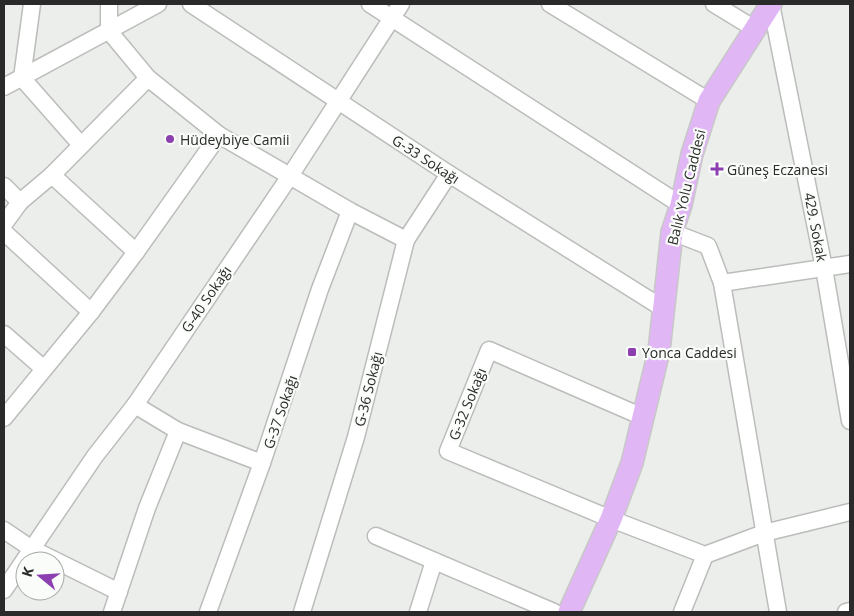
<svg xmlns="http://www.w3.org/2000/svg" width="854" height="616" viewBox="0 0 854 616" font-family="'Open Sans',sans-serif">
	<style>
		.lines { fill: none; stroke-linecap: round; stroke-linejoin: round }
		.minor-casing { stroke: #bbbdba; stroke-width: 19 }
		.major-casing { stroke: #c7c8c7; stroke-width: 24 }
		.minor { stroke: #fff; stroke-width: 16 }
		.major { stroke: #e0b6f5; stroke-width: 21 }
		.poi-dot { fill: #8c3fb0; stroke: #f9fcf9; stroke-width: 2 }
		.labels { text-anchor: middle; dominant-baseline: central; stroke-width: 4.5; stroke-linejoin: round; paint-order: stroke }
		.poi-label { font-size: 14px; fill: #292a29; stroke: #f9fcf9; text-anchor: start }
		.street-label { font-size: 14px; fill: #292a29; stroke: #f9fcf9 }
	</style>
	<rect width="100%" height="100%" fill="#eceeeb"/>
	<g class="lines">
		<g class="minor-casing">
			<g id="minor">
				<path d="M32,4L22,78L81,145"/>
				<path d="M109,4V31L148,78L219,135L350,211L406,240"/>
				<path d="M191,4L449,174L664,309"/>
				<path d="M370,4L681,205"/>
				<path d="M550,4L709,101"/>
				<path d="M714,4L755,29"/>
				<path d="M771,4L824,268L850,421"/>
				<path d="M4,87L158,4"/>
				<path d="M52,175L136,252"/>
				<path d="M4,186L20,202"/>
				<path d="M4,224L20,202L52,175L148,78"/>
				<path d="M4,232L91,312"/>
				<path d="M672,232L708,246L722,283L778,612"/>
				<path d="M722,283L850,264"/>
				<path d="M4,334L44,369"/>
				<path d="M135,405L178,431L262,463"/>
				<path d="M643,417L489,350L448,451L611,519L705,555L764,533L850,512"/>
				<path d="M4,418L91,312L136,252L219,135"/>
				<path d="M4,530L32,549L119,592"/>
				<path d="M376,536L554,612"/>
				<path d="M4,590L95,456L135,405L290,176L401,4"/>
				<path d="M112,612L147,508L178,431"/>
				<path d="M208,612L262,463L320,289L350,211"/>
				<path d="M302,612L356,437L406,240L449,174"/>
				<path d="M418,612L434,561"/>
				<path d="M682,612L705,555"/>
				<path d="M846,612L850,611"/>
			</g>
		</g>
		<g class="major-casing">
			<path id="major" d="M569,612L611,519L632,463L659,351L672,232L681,205L692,154L709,101L771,4"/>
		</g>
		<use href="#minor" class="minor"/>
		<use href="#major" class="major"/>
	</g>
	<g class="poi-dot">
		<circle cx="170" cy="139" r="5"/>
		<path d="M714.5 161.5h5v5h5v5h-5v5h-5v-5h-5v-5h5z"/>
		<rect x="627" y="347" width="10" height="10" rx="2.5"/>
	</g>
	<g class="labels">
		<g class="poi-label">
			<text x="180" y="139">Hüdeybiye Camii</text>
			<text x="727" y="169">Güneş Eczanesi</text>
			<text x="642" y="352">Yonca Caddesi</text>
		</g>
		<g class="street-label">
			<text transform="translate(426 159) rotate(33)">G-33 Sokağı</text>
			<text transform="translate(686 187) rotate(-76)">Balık Yolu Caddesi</text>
			<text transform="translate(816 227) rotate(79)">429. Sokak</text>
			<text transform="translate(206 299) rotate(-56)">G-40 Sokağı</text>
			<text transform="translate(368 389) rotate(-76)">G-36 Sokağı</text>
			<text transform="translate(467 404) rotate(-68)">G-32 Sokağı</text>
			<text transform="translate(280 412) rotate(-71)">G-37 Sokağı</text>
		</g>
	</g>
	<rect width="854" height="616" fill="none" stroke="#292a29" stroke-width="10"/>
	<g transform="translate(40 576) rotate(288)"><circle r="24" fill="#f9fcf9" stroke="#a6a8a6"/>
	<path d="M0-4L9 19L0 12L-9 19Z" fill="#8c3fb0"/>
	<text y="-8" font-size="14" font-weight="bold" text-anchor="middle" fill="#292a29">K</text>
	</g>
</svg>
